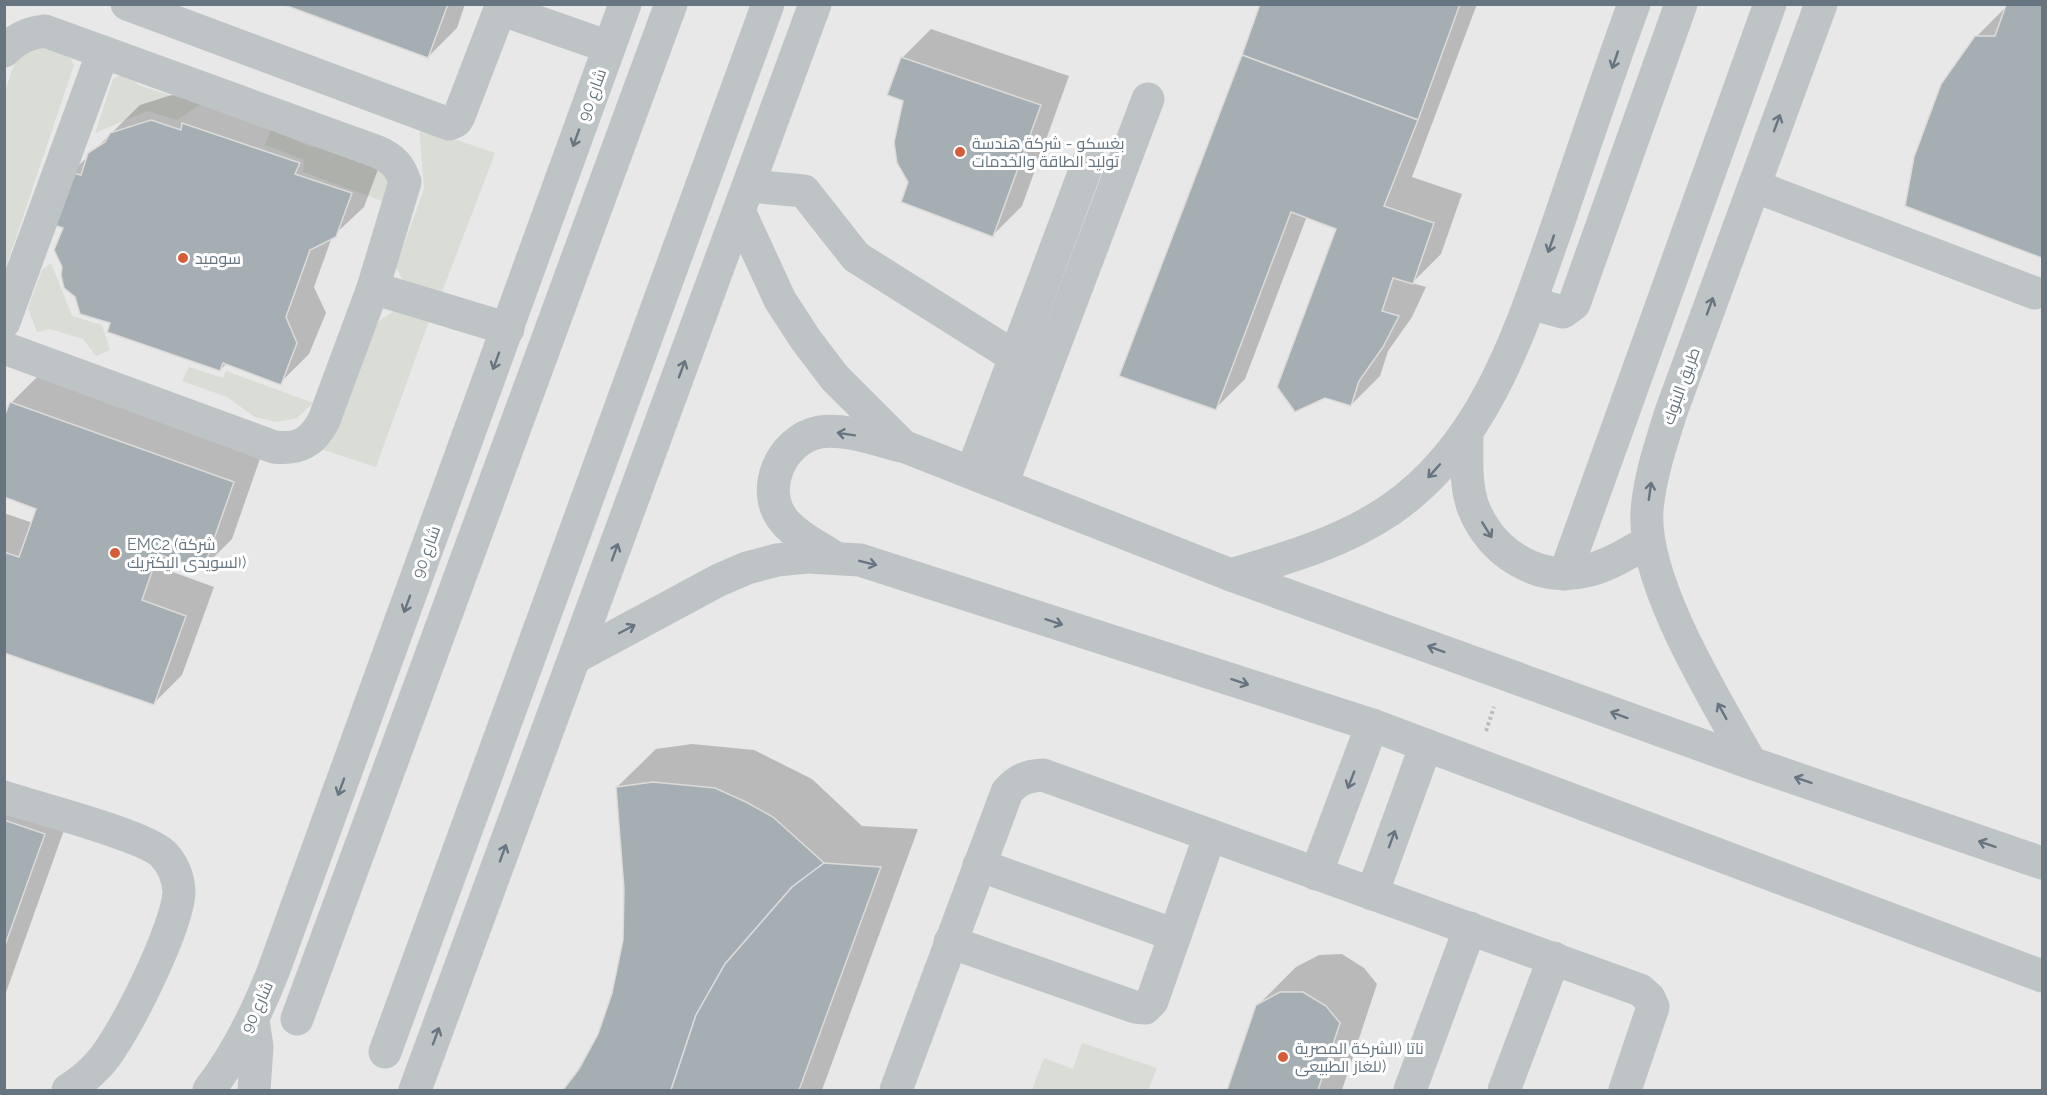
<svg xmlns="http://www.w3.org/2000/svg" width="2047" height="1095" viewBox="0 0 2047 1095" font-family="Raleway,Cairo,sans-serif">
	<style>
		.built { fill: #e7e8e7 }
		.garden { fill: #d9ddd6 }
		.shadow { fill: #0003 }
		.building { fill: #a5aeb3; stroke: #dbdbd9; stroke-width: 1.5 }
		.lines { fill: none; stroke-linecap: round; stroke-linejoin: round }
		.path { stroke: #b9bcbf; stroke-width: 4; stroke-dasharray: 3 3; stroke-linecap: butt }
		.minor { stroke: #bec3c6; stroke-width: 33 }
		.oneway { stroke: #66757f }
		.poi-dot { fill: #d65c3a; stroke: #fff; stroke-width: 2 }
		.labels { text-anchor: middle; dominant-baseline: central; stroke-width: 6; stroke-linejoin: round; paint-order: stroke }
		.street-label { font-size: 16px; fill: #66757f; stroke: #fff }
		.poi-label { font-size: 16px; fill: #66757f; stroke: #fff; text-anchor: start }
	</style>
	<rect width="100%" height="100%" fill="#f9f9f7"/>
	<rect class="built" x="5" y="5" width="2037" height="1085"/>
	<g class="garden">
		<path d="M38,47L68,53L74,65L5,270V92C12,70 14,54 38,47Z"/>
		<path d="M129,70L138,85L176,97L191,92L210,98L177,120L147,111L95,133L113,79Z"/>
		<path d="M419,127L495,153L439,300L407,289L396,267L424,189Z"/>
		<path d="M271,130L312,147H342L381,163L390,179V204L303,172L304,160L265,145Z"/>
		<path d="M51,263L72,316L102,325L110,350L96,356L83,339L50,329L37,332L28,309L42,270Z"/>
		<path d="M395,310L429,321L376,467L318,448L374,325Z"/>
		<path d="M189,367L223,378L226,371L313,403L297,418L276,422L255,417L227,397L182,381Z"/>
		<path d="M1082,1043L1157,1068L1148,1090H1032L1044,1058L1073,1069Z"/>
	</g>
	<g class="shadow">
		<path d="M286,4H465L457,28L428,57Z"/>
		<path d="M1261,4H1477L1412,177L1462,194L1441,254L1412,283L1426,287L1412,317L1388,351L1380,376L1351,405L1338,228L1307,216L1245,379L1216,408Z"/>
		<path d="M2009,4H2042V257L1907,205L1976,37Z"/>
		<path d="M931,29L1069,76L1022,206L993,235L910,182L902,58Z"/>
		<path d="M181,92L380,164L364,207L332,237L314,287L326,313L309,354L280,383L227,363L220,370L112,323L65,227L71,173L140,105Z"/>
		<path d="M40,374L262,453L232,539L203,568L174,558L170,571L214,587L182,675L153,704L4,651V513L33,523L38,508L11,403Z"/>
		<path d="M692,744L754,750L812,779L862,826L918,829L822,1090H565L600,1034L613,994L624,940L626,889L617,787L656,749Z"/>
		<path d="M4,782L73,805L4,998Z"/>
		<path d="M1342,954L1364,968L1377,984L1342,1090H1228L1257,1006L1296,967L1319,955Z"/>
	</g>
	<g class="building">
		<path d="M282,4H448L428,58Z"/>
		<path d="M1260,4H1460L1418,120L1242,55Z"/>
		<path d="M2042,4V258L1905,206L1914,157L1941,84L1975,36H1995L2006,5Z"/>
		<path d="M1242,55L1418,120L1384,206L1434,223L1413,284L1393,278L1382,311L1399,316L1383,347L1359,381L1351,406L1325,398L1295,412L1277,387L1336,229L1291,212L1216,410L1119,376Z"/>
		<path d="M901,57L1041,105L993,237L901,202L908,182L897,163L894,142L903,101L887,95Z"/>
		<path d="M151,120L181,130L182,123L300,163L295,174L352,193L336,237L310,250L286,317L297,343L281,385L223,363L220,371L107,332L110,323L80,314L75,297L64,288L61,275L62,267L54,250L63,228L51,224L69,172L81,175L88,153L105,142L110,133Z"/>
		<path d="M10,402L234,482L203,570L158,554L142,600L186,616L154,705L4,653V552L19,557L36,509L4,497V417Z"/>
		<path d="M653,782L715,788L746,802L773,817L824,863L792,887L725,964L696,1015L671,1090H563L579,1069L598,1034L612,993L623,940L624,889L616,787Z"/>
		<path d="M4,820L45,834L4,948Z"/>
		<path d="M824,863L881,867L799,1090H671L696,1015L725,964L792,887Z"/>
		<path d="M1280,992H1303L1326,1006L1340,1023L1318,1090H1227L1256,1005Z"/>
	</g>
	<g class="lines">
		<path class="path" d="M1486,731L1494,707"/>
		<g class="minor">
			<path d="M127,4L449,124L456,121L459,116L502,4"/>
			<path d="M500,9L609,47"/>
			<path d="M4,51C17,38 28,33 45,31L378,152C393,159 400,166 405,182L373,288L324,420C313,442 299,450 274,447L4,348"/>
			<path d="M750,186L804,191L856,257L1015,357"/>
			<path d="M1754,186L2035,293"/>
			<path d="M740,213L780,300L806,340L835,378L903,446L1231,575L1751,763L2042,863"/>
			<path d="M373,288L508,329"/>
			<path d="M1530,303L1563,312L1574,304L1681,4"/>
			<path d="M4,322L103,52"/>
			<path d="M1467,434C1467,458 1465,484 1473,507C1491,552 1537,583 1586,571C1608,566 1628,553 1648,542"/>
			<path d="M972,472L1089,160"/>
			<path d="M1002,484L1148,99"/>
			<path d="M834,557C817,546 798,537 785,522C758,491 781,439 820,432C845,428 877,440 901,446"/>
			<path d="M1565,574L1770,4"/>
			<path d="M1231,575C1287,558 1341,543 1390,510C1488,443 1522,325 1560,218C1584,147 1608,75 1634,4"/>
			<path d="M576,657L719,580L747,568L777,560L807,557L860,560L1372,725L2042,976"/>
			<path d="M1751,763C1715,699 1642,582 1647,510C1650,476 1661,444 1671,412L1821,4"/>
			<path d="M4,797C36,808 144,835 163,854C174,865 178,877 179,891C179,924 123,1039 99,1064C90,1074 79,1083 68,1090"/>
			<path d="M979,865L1175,935"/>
			<path d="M1316,874L1372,725"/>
			<path d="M1372,894L1426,745"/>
			<path d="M950,942L1135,1007L1145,1008L1152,1001L1210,835"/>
			<path d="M297,1019L671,4"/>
			<path d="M253,1020L257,1047L254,1090"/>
			<path d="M385,1052L768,4"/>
			<path d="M209,1090C237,1054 256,1015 273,972L625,4"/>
			<path d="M415,1090L815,4"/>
			<path d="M896,1090L1007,792C1018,779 1027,776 1043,775L1640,990L1649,998L1653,1007L1625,1090"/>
			<path d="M1410,1090L1470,928"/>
			<path d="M1504,1090L1554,958"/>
		</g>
	</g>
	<defs><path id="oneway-shaft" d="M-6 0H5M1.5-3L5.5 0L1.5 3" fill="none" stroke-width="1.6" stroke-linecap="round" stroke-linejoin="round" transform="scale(1.5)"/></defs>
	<g class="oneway">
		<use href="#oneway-shaft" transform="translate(1615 60) rotate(109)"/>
		<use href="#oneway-shaft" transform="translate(1777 123) rotate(-70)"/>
		<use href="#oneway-shaft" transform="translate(576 138) rotate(110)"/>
		<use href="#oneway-shaft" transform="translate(1551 244) rotate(109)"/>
		<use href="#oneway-shaft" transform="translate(1710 306) rotate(-70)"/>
		<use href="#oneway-shaft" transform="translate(496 361) rotate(110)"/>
		<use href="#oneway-shaft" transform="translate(682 369) rotate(-70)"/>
		<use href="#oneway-shaft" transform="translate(846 434) rotate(-171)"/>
		<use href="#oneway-shaft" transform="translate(1434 471) rotate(132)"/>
		<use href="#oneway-shaft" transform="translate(1650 491) rotate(-82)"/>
		<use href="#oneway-shaft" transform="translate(1487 530) rotate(58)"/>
		<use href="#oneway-shaft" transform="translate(615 552) rotate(-70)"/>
		<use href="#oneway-shaft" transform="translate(868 563) rotate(14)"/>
		<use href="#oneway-shaft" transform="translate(407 604) rotate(110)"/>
		<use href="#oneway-shaft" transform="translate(1054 622) rotate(18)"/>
		<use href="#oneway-shaft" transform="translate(627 629) rotate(-28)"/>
		<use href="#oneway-shaft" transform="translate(1436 649) rotate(-160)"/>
		<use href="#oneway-shaft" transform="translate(1240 682) rotate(18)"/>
		<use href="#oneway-shaft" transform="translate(1722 711) rotate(-119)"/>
		<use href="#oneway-shaft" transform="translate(1619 715) rotate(-160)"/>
		<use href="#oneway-shaft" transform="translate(1351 780) rotate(111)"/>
		<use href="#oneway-shaft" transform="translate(1803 780) rotate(-161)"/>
		<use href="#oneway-shaft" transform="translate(341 787) rotate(110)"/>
		<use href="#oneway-shaft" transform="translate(1392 839) rotate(-70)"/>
		<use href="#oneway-shaft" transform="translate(1987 844) rotate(-161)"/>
		<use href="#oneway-shaft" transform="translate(503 853) rotate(-70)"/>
		<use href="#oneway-shaft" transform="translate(436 1036) rotate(-70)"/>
	</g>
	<g class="poi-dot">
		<circle cx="960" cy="152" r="6"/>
		<circle cx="183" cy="258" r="6"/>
		<circle cx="115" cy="553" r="6"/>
		<circle cx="1283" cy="1057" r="6"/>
	</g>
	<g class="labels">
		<g class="street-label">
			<text transform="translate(592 95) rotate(-70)">شارع 90</text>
			<text transform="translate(1681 386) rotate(-70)">طريق البنوك</text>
			<text transform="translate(426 552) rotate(-70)">شارع 90</text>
			<text transform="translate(257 1007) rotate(-65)">شارع 90</text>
		</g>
		<g class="poi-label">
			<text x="972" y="143">بغسكو - شركة هندسة<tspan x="972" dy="18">توليد الطاقة والخدمات</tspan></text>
			<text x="195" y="258">سوميد</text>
			<text x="127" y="544">EMC2 (شركة<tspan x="127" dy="18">السويدى اليكتريك)</tspan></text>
			<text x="1295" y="1048">ناتا (الشركة المصرية<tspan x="1295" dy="18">للغاز الطبيعى)</tspan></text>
		</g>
	</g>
	<rect width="2047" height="1095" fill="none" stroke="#66757f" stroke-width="12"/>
</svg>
